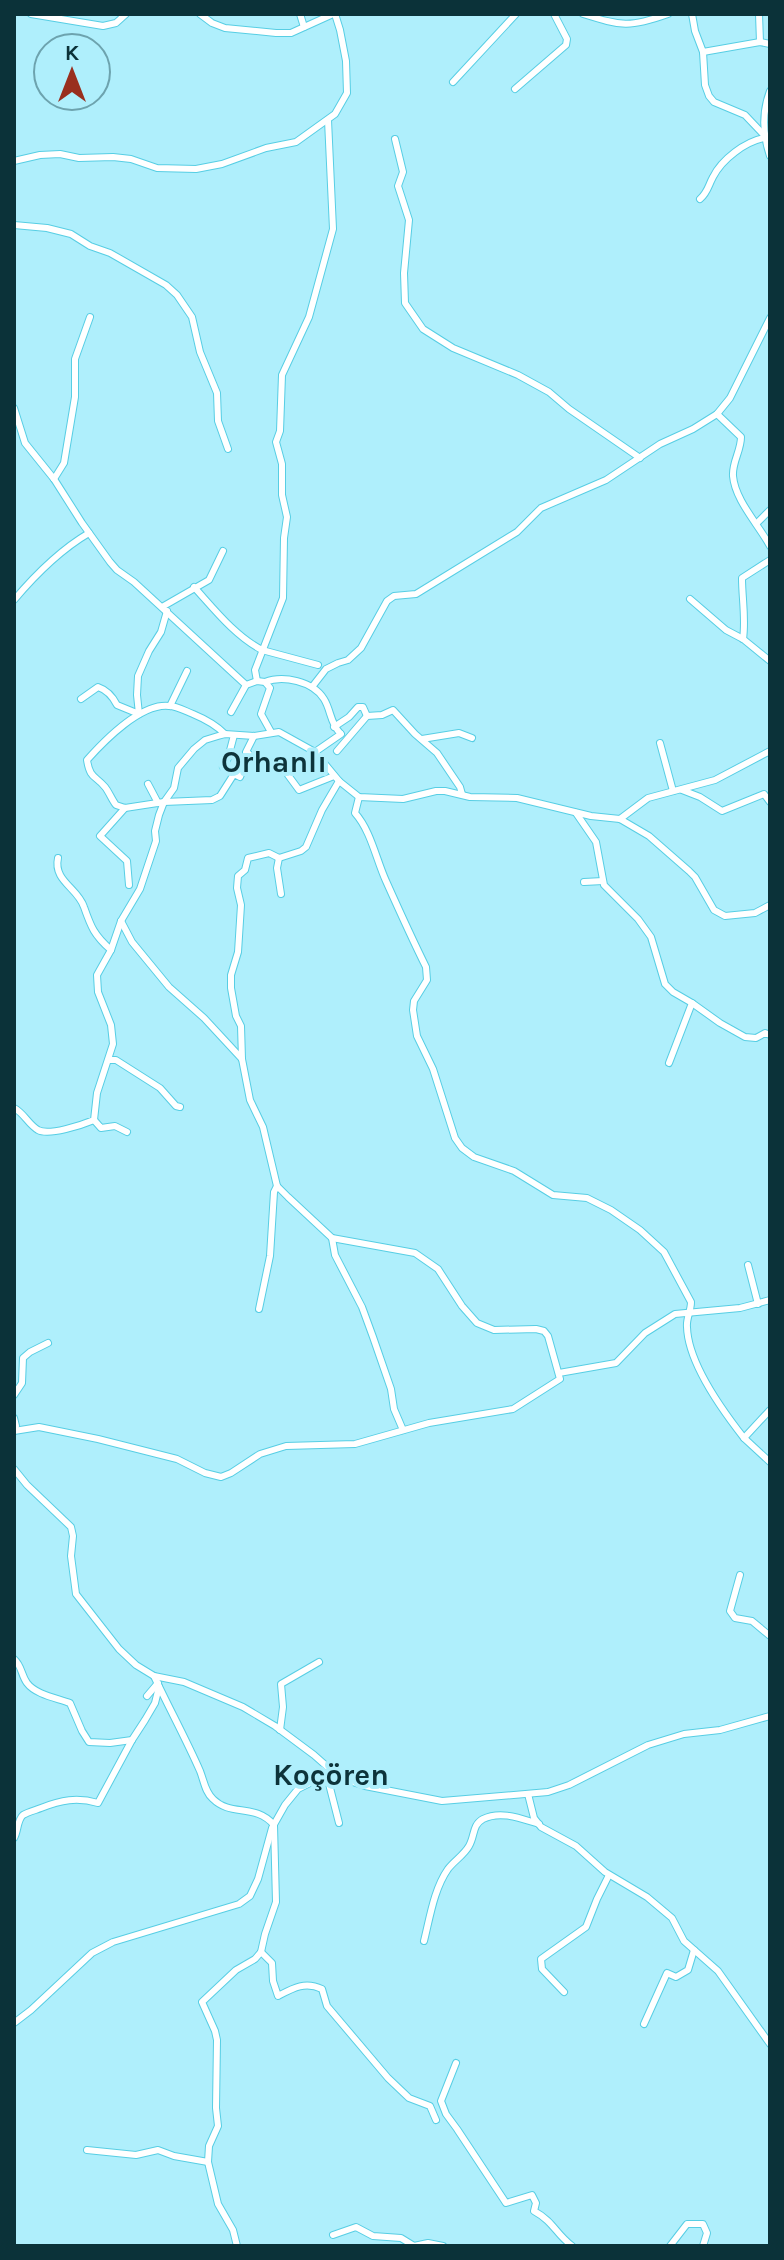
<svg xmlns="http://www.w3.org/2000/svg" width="784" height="2260" viewBox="0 0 784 2260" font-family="Karla,sans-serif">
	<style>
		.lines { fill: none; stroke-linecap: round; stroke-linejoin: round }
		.minor-casing { stroke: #57cee4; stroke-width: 8 }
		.minor { stroke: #fff; stroke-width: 6 }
		.labels { text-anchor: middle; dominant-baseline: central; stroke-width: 8; stroke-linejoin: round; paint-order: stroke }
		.quarter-label { font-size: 30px; font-weight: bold; fill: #0d333a; stroke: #afeffc }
	</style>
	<rect width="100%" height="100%" fill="#afeffc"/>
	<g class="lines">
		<g class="minor-casing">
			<g id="minor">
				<path d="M31,14L103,26L116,23L126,14"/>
				<path d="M200,14L212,23L225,28L276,33H291L333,14"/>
				<path d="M300,14L304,27"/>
				<path d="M583,14C622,26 629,28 668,14"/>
				<path d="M692,14L695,31L703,52L705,85L709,96L714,102L745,115L764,135"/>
				<path d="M759,14L760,42"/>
				<path d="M703,52L760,42L770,44"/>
				<path d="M453,82L516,14"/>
				<path d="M515,89L566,45L567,39L554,14"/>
				<path d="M770,91C762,112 763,135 770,156"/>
				<path d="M395,139L403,172L398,186L409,220L404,273L405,303L423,329L453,348L518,375L549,392L569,409L640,458"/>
				<path d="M14,161L40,155L60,154L79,158L113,157L131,159L157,168L196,169L222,164L266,148L296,142L335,114L347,93L346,61L340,30L335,14"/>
				<path d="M700,199C708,192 708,186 713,177C722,159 745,142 764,138"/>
				<path d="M14,225L47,228L71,234L90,246L110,253L166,285L177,295L192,317L200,352L217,393L218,421L228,449"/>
				<path d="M14,408L25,443L54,479L82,523L110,562L117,570L134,582L246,685"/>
				<path d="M717,414L741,437C741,451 732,462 733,476C735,500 758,524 770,546"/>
				<path d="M54,479L64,463L75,397V359L90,317"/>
				<path d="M757,523L770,510"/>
				<path d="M194,587C214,609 235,636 262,650L318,665"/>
				<path d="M690,599L726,630L743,639L770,661"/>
				<path d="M14,600C36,574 60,550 89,533"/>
				<path d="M162,607L209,580L223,551"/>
				<path d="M743,639C746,619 742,598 742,578L770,560"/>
				<path d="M257,681L255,670L283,598L284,538L287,517L282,495V464L276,442L280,431L282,375L309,317L333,229L328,120"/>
				<path d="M265,682C283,675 313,681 324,699C331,710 330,723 340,733"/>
				<path d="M312,687L326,669L338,663L348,660L361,648L387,601L394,596L416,594L517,532L541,508L606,480L660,444L693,429L717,414L730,398L770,318"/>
				<path d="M81,699L98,687C107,690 113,697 117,705L139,714L137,695L138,676L149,651L161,632L167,611"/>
				<path d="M170,706L187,671"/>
				<path d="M231,712L246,685L257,681L265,682L270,688L261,714L271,732"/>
				<path d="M334,727L349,717L358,707H363L367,716"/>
				<path d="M225,734C216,725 205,719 193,714C185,711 177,706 169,706C141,703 104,741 87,760C90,779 95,775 105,787C109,792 112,800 116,805L125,808L164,802L212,800L220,796L234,774L240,777L249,754L246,752L254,736"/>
				<path d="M422,739L459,733L472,738"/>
				<path d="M660,743L673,791"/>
				<path d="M337,751L367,716L382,715L393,710L415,734L437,753L460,787L462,794"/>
				<path d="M315,752L341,734"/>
				<path d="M223,767L228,758L234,735"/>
				<path d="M288,775L299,790L334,776"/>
				<path d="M148,784L158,803"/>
				<path d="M682,790L700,797L722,811L764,794L770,802"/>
				<path d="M359,797L355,813C371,831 376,859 386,881C399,910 412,939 426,967L427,980L414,1001L413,1010L417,1036L433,1069L455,1138L462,1148L474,1157L514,1171L553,1195L587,1198L611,1210L640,1230L664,1252L691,1302C691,1311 686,1319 687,1327C688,1363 722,1410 744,1438L770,1410"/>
				<path d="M125,808L100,836L127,861L129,885"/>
				<path d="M576,813L596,842L604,885L638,919L651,937L665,984L673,992L692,1003L720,1023L745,1037L756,1038L765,1033L770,1035"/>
				<path d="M620,819L648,798L715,780L770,751"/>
				<path d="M58,858C53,881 78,888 84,907C91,927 94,935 111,950"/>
				<path d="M279,858L277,868L281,894"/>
				<path d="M584,882L603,881"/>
				<path d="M242,1059L241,1026L236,1016L231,988V975L238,952L241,905L237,888L238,876L245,870L248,858L269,853L279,858L301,851L306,847L322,810L339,781"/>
				<path d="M109,1060H116L160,1088L176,1106L180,1107"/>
				<path d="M669,1063L692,1003"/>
				<path d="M14,1108C24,1113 28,1124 38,1130C49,1136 82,1125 94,1120L97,1093L113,1044L111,1025L98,992L97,975L111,950L121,921L140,889L156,841L155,831L159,815L164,802L174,788L178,768L194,749L205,740L218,736L225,734L254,736L279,732L315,752L339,781L359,797L403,799L436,791H445L470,797L517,798L591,816L620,819L649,836L689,871L695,877L714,910L725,916L755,913L770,905"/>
				<path d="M94,1120L101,1128L115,1126L127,1132"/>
				<path d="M332,1238L335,1255L362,1307L373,1337L391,1389L394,1409L403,1430"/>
				<path d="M748,1265L758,1304"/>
				<path d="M259,1309L270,1256L274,1192L277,1186"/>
				<path d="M559,1373L616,1363L645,1333L675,1314L740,1308L770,1300"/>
				<path d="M14,1395L22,1383L23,1358L30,1352L48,1343"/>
				<path d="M14,1418L16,1426L14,1431"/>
				<path d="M14,1431L39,1427L98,1439L177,1459L205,1473L221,1477L231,1473L260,1454L286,1446L355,1444L429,1423L513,1409L560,1379L548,1336L544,1331L536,1329L494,1330L477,1323L462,1306L438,1269L415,1253L332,1238L288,1197L277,1186L263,1127L250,1100L242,1059L204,1018L169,987L132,942L121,921"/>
				<path d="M744,1438L770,1462"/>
				<path d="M14,1469L27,1485L71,1527L73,1536L71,1556L76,1594L119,1649L136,1665L154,1676L184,1682L243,1707L275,1726L314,1755L340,1778L365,1786L442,1801L548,1792L569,1785L648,1745L684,1734L720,1730L770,1716"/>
				<path d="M740,1575L730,1611L735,1618L752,1621L770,1636"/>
				<path d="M14,1659C22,1666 21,1675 27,1683C36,1695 57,1698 70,1703L82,1731L89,1742L110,1743L132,1740"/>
				<path d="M154,1676C169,1708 186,1739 200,1771C204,1781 205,1792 213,1799C231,1817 255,1803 274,1825L276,1902L265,1934L261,1952L255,1959L236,1970L202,2002L215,2031L217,2040L216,2108L218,2126L209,2146L208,2162L218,2204L233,2230L237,2246"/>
				<path d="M147,1696L158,1683"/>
				<path d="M280,1730L283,1707L281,1684L319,1662"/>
				<path d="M328,1780L339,1823"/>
				<path d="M528,1794L534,1818L541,1827L576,1846L605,1872L647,1897L672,1918L684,1941L718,1971L770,2044"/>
				<path d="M14,1838C18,1832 17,1820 23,1815C28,1812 36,1810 41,1808C61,1800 77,1797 98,1803L132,1740L145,1720L155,1703L159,1687"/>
				<path d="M424,1941C430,1917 434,1889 448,1869C454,1861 464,1855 469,1846C475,1836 472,1825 483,1819C501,1810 522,1819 539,1824"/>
				<path d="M261,1952L272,1963L273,1981L278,1996C293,1988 305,1981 322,1989L327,2006L388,2078L409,2098L430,2106L436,2120"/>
				<path d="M564,1992L542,1969L541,1959L586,1927L597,1899L609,1875"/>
				<path d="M14,2023L31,2010L92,1953L113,1942L239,1904L250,1896L258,1879L272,1828L285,1805L298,1789L312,1782L340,1778"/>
				<path d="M644,2024L667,1973L676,1977L688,1970L694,1950"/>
				<path d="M456,2063L441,2101L446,2114L457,2129L506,2203L532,2195L536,2203L534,2211C554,2222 555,2233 572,2246"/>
				<path d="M87,2150L136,2155L158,2150L174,2156L208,2162"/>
				<path d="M333,2235L356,2227L373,2236L401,2238L414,2246L428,2243L443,2246"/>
				<path d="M670,2246L687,2224H703L707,2233L703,2246"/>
			</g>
		</g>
		<use href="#minor" class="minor"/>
	</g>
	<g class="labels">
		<g class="quarter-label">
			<text x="274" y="762">Orhanlı</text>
			<text x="331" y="1775">Koçören</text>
		</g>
	</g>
	<rect width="784" height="2260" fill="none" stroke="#0b3239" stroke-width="32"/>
	<g transform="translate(72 72)"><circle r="38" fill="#afeffc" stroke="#6da3ae" stroke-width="2"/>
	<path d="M0-6L14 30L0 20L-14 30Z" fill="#992f1e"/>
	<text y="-12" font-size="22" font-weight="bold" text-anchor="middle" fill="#0b3239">K</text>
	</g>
</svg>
